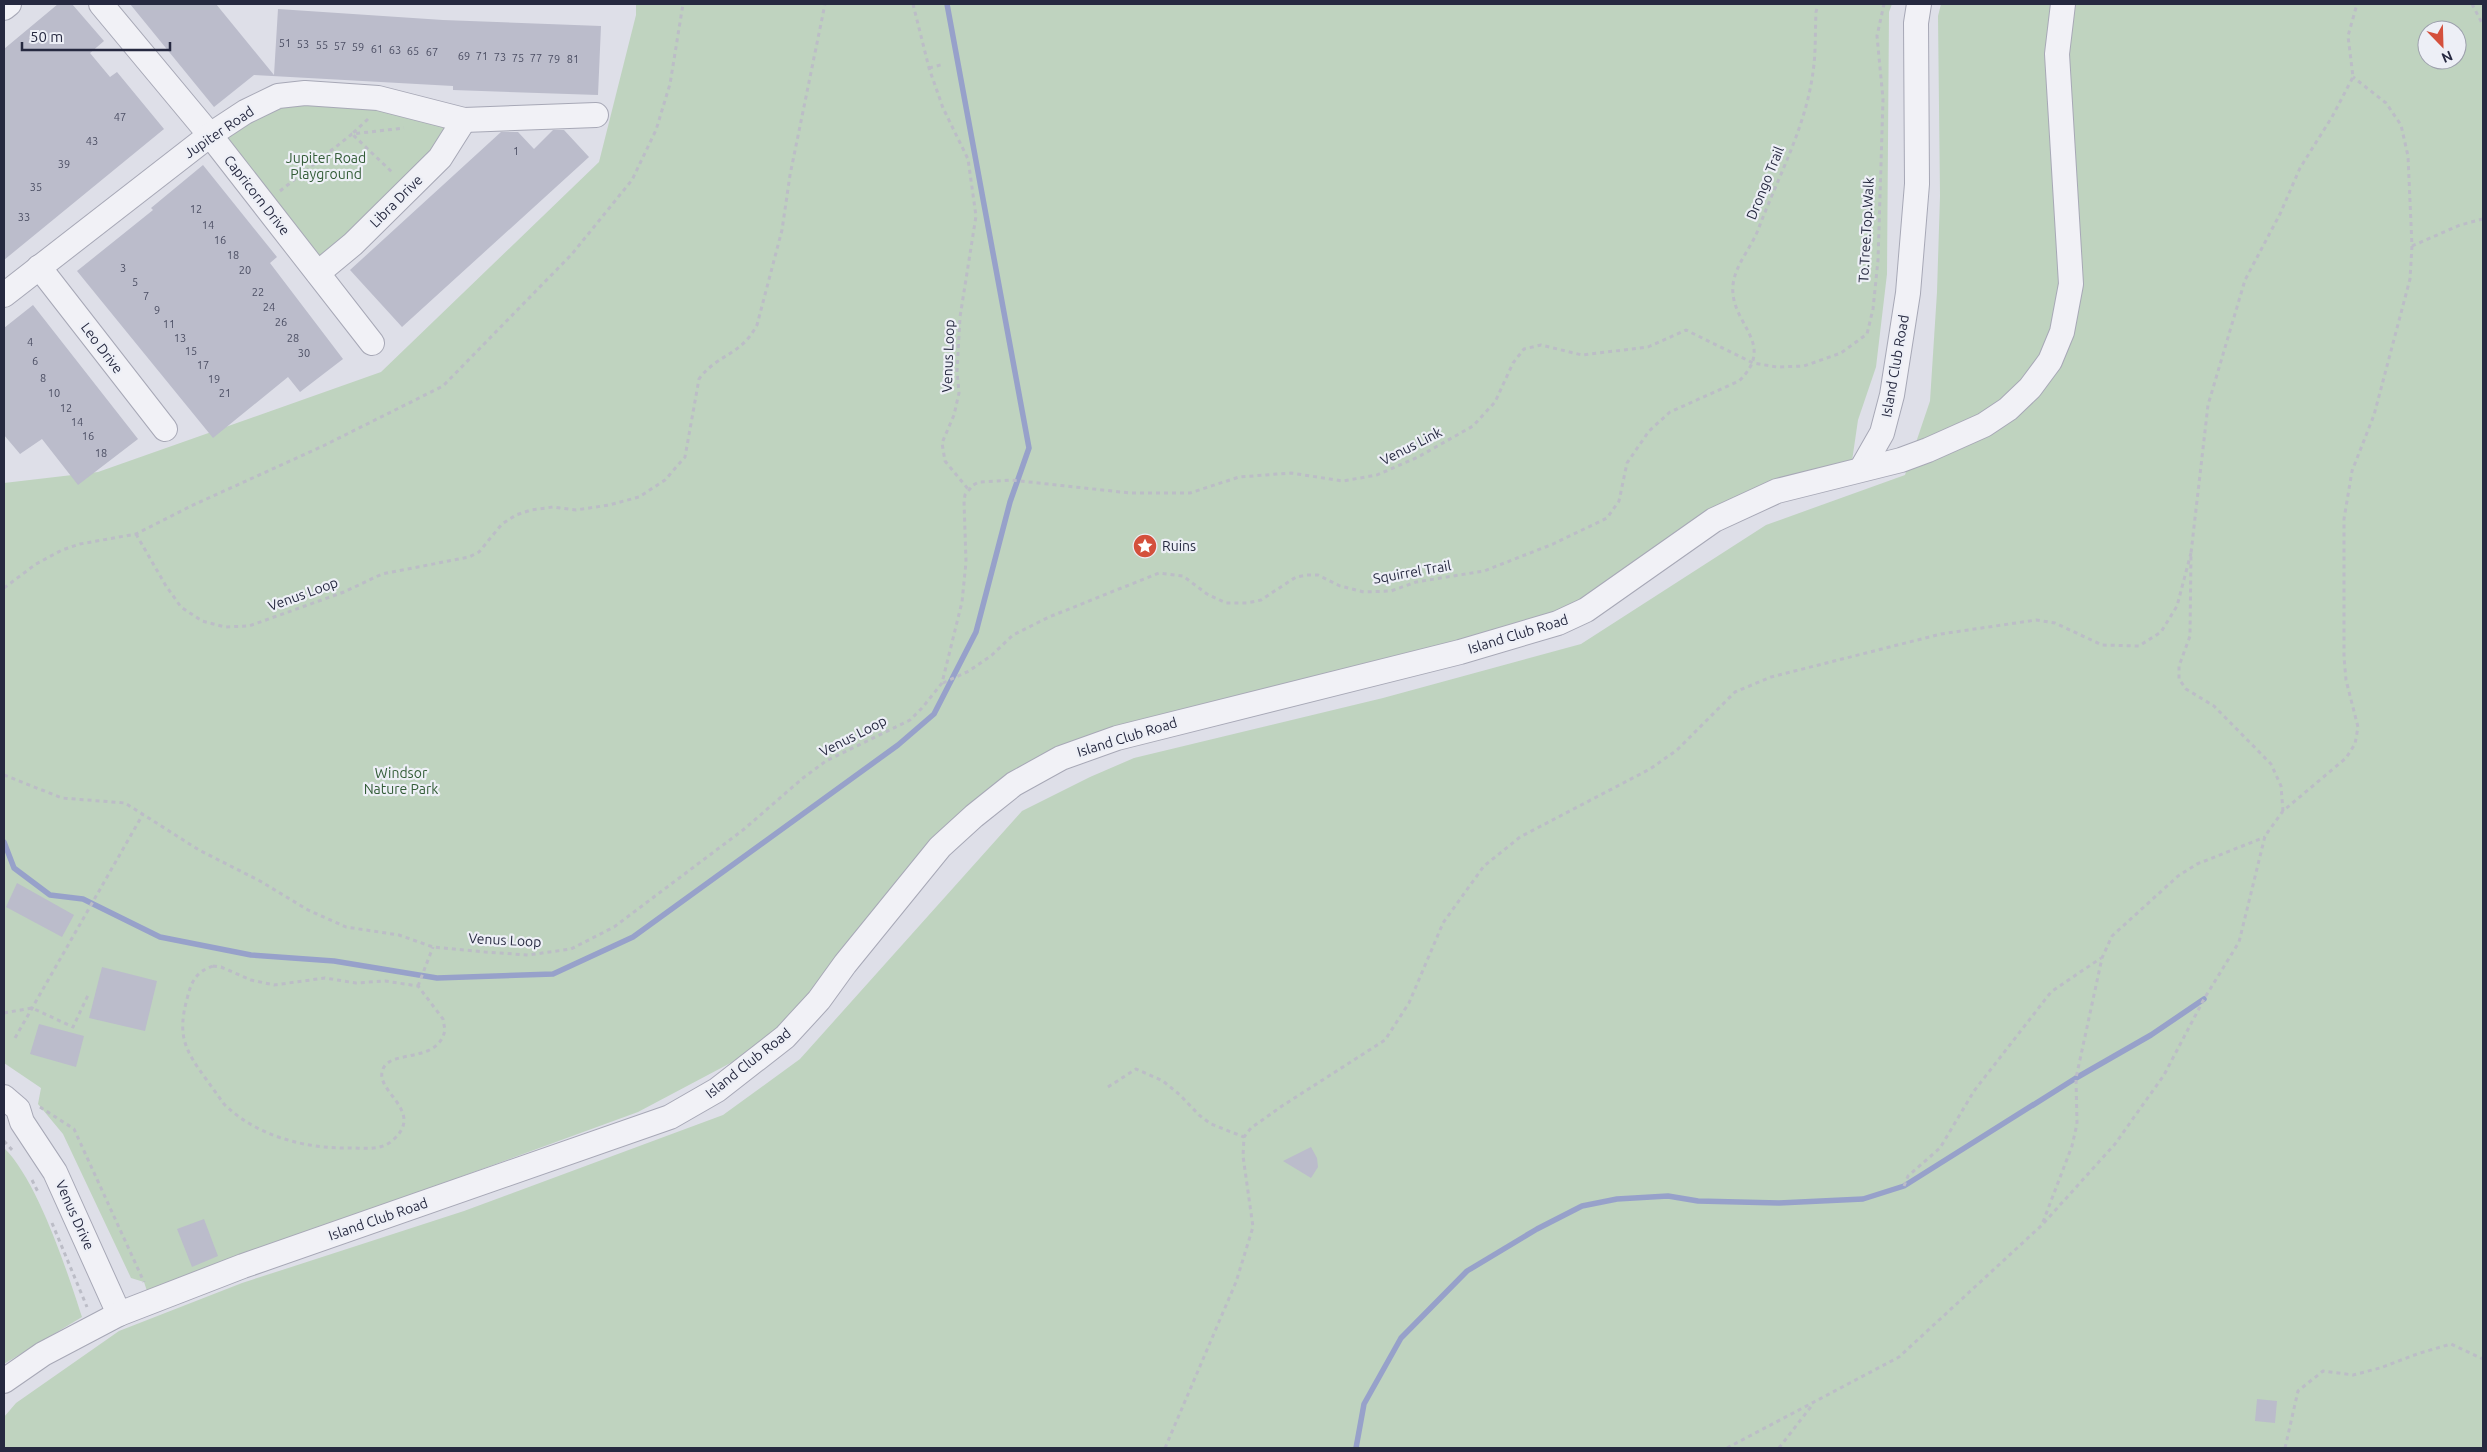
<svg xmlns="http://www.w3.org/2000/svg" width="2487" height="1452" viewBox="0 0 2487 1452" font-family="Ubuntu,sans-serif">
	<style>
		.green { fill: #bfd3bf; fill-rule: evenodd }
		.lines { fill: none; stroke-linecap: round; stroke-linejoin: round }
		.stream { stroke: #97a1ca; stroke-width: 5.5 }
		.building { fill: #bbbccb }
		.minor-casing { stroke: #a7a8b6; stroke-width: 26 }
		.path { stroke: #bcbdc7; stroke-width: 3; stroke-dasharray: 4 4; stroke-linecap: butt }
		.minor { stroke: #f1f1f6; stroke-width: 24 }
		.labels { text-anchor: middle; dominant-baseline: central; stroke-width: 4.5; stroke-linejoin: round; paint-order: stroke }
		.number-label { font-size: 11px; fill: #4b4e63 }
		.street-label { font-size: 14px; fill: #262940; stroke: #edeff6 }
		.park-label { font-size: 14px; fill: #335c37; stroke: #edeff6 }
		.poi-label { font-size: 14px; fill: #262940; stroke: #edeff6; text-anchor: start }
	</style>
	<rect width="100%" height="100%" fill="#dedfe8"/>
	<g class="green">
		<path d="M636,4H1892L1889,12L1887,274L1876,367L1858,420L1852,461L1608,588L1520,630L1120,735L965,819L776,1039L638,1112L147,1291L144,1282L131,1278L63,1134L38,1104L41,1088L4,1063V483L98,472L381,372L599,162L636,15Z"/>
		<path d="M1941,4H2483V1448H4V1417L16,1403L119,1331L242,1283L464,1211L723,1115L800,1059L1022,811L1090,777L1134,758L1383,698L1581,644L1766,525L1905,475L1930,401L1937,292L1940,196L1938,16ZM2427,30H2457V60H2427Z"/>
		<path d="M278,96L464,120L318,273L210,135Z"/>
		<path d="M4,1148C38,1181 67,1271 82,1317L4,1364Z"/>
	</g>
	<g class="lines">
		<g class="stream">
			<path d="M4,842L14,868L50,895L83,899L160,937L251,955L334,961L437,978L553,974L633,937L898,745L934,714L976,632L1010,502L1029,448L947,4"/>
			<path d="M1356,1448L1364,1404L1401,1338L1467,1271L1537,1229L1582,1206L1617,1199L1668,1196L1698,1201L1779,1203L1863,1199L1904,1186L2076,1078L2151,1035L2204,999"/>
		</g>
	</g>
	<g class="building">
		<path d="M58,4H72L104,41L90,53L110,77L117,72L164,129L4,260V49Z"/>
		<path d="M130,4H216L274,75L278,9L443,20L601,26L598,95L453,90V86L254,75L214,107Z"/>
		<path d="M553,130H564L589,157L402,327L350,270L501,132H518L534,149Z"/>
		<path d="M203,165L277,257L270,263L343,359L300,392L288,377L213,438L77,271L153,210L151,208Z"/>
		<path d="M33,305L138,439L78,485L42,439L20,454L4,435V328Z"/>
		<path d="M17,883L74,915L62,937L6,907Z"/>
		<path d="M102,967L157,981L145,1031L89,1018Z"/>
		<path d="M39,1024L84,1036L76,1067L30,1054Z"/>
		<path d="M1311,1147L1317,1158L1318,1167L1311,1178L1283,1161Z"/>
		<path d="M204,1219L218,1256L192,1267L177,1229Z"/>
		<path d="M2257,1399L2277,1401L2275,1423L2255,1421Z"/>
	</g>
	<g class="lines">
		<g class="minor-casing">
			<g id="minor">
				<path d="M101,4L210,135L372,343"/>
				<path d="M4,8L9,4"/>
				<path d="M39,267L165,429"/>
				<path d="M318,273L353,244L440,158L464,120"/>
				<path d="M4,295L210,135L245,112L278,96L305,93L378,98L464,120L596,115"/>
				<path d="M1862,468L1882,433L1892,395L1908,293L1917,184L1916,23L1919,4"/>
				<path d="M4,1097L18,1109L22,1122L55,1172L119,1314"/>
				<path d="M4,1381L43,1354L119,1314L243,1266L670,1117L717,1090L785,1037L819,1000L845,964L940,847L974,816L1014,784L1061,758L1117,738L1460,652L1558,623L1586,610L1714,520L1777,491L1901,460L1928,450L1984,425L2008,409L2030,388L2050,361L2062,332L2071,284L2057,54L2063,4"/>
			</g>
		</g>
		<g class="path">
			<path d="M913,4L929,68L943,108L968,159L976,216L960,317L957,371L959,393L954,415L942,443L945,461L968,489"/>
			<path d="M2472,4L2483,25"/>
			<path d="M929,68L944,64"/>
			<path d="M368,119L352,134L394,174"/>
			<path d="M280,191L352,134L404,128"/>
			<path d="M2412,246L2460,225L2483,219"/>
			<path d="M136,534L166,586L181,607L202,621L225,627L249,626L344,592L382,574L469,557L479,552L502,524L516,515L531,510L553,507L576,510L609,505L639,497L665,480L685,457L699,379C718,353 740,357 757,325L782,230L790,175L825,4"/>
			<path d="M4,588L36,564L62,550L80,544L136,534L191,506L323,446L443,386L572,254L632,180L656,130L670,84L683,4"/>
			<path d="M943,683L969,671L992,655L1013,635L1049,617L1159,573L1183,576L1207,594L1226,603H1247L1261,600L1296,577L1307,575H1318L1340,586L1364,592L1391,591L1416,582L1484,571L1553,544L1607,518L1619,501L1627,463L1649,431L1670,412L1739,381C1778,343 1729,324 1733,285C1735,265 1751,248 1758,230C1777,179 1806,127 1813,72C1816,53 1815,32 1816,12L1818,4"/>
			<path d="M4,775L62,798L125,803L199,850L260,881L308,910L346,927L399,935L433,947L485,952L528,955L571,949L614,927L743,830L803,778L826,761L910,720L922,708L942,683L962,602L966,562L964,501L965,495L973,485L979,482L1011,480L1130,493H1190L1239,477L1291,473L1343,481L1377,475L1418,457L1473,426L1495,402L1513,363L1524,349L1541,345L1582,355L1648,347L1686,330L1753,363L1777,367L1804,366L1841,353L1867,334L1873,309L1878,260L1883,99L1877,36L1884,4"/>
			<path d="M2283,811L2281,786L2271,764L2214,706L2186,689L2179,679V666L2190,636L2191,553L2208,405L2245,280L2280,214L2300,168L2332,117L2353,77L2348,36L2357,4"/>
			<path d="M213,966L221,967L251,980L274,985L325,978L356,983L385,981L418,986L443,1019L445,1030C438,1063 394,1050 384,1067C370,1090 427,1110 393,1140C381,1151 365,1148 350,1148C306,1149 256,1136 224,1104C218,1096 212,1087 206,1079C185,1050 177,1036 187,999C191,983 195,972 213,966Z"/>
			<path d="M418,986L433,947"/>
			<path d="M4,1013L32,1008L73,1027L89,993"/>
			<path d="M15,1038L143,814"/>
			<path d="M1108,1087L1136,1069L1163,1081L1180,1095L1199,1115L1211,1124L1244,1137"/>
			<path d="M40,1107L74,1129L144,1282"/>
			<path d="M4,1141L14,1152"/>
			<path d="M32,1180L38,1192"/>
			<path d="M1904,1186L1908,1176L1940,1148L1974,1091L2051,992L2101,958"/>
			<path d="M2043,1222L2072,1146L2077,1124L2076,1078L2102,958L2112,936L2178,876L2197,864L2265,837"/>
			<path d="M52,1223L87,1307"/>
			<path d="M1165,1448L1236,1282L1253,1227L1243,1156L1244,1137L1251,1128L1282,1106L1385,1040L1409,1003L1443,923L1484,866L1520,837L1650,769L1677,750L1735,692L1771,677L1941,634L2036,620L2055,623L2102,645L2139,646L2161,632L2177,606L2191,553"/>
			<path d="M1727,1448L1899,1357L2042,1225L2115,1144L2164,1075L2204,999L2239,942L2265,836L2283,811L2346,758L2355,744L2358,727L2346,680L2344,657V519L2352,471L2374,415L2410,279L2412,246L2408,156L2401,125L2386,103L2353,77"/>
			<path d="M1779,1448L1813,1404"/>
			<path d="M2285,1448L2298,1391L2323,1371L2353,1375L2380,1368L2417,1354L2451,1344L2483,1359"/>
		</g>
		<use href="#minor" class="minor"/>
	</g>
	<defs>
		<g id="sight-disc" transform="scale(1.25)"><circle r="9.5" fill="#d4503c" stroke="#edeff6"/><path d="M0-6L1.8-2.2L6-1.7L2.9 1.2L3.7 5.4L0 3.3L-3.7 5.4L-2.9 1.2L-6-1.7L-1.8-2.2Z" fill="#fff"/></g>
	</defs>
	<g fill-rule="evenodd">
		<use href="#sight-disc" x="1145" y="546"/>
	</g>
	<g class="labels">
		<g class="number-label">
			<text x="285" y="43">51</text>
			<text x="303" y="44">53</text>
			<text x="322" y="45">55</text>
			<text x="340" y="46">57</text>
			<text x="358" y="47">59</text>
			<text x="377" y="49">61</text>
			<text x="395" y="50">63</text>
			<text x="413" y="51">65</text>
			<text x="432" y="52">67</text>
			<text x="464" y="56">69</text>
			<text x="482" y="56">71</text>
			<text x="500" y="57">73</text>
			<text x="518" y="58">75</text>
			<text x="536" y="58">77</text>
			<text x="554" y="59">79</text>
			<text x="573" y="59">81</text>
			<text x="120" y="117">47</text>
			<text x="92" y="141">43</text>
			<text x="516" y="151">1</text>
			<text x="64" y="164">39</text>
			<text x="36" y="187">35</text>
			<text x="196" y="209">12</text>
			<text x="24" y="217">33</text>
			<text x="208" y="225">14</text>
			<text x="220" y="240">16</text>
			<text x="233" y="255">18</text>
			<text x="123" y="268">3</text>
			<text x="245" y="270">20</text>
			<text x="135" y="282">5</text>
			<text x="258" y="292">22</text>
			<text x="146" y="296">7</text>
			<text x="269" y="307">24</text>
			<text x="157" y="310">9</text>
			<text x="281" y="322">26</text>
			<text x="169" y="324">11</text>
			<text x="180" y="338">13</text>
			<text x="293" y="338">28</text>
			<text x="30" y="342">4</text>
			<text x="191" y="351">15</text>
			<text x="304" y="353">30</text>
			<text x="35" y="361">6</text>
			<text x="203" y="365">17</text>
			<text x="43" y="378">8</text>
			<text x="214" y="379">19</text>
			<text x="54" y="393">10</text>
			<text x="225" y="393">21</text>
			<text x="66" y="408">12</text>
			<text x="77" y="422">14</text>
			<text x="88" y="436">16</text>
			<text x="101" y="453">18</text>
		</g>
		<g class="street-label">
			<text transform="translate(219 132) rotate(-34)">Jupiter Road</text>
			<text transform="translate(1765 183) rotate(-68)">Drongo Trail</text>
			<text transform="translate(257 195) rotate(52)">Capricorn Drive</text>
			<text transform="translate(396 201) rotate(-45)">Libra Drive</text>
			<text transform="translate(1866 230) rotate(-87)">To.Tree.Top.Walk</text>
			<text transform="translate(102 348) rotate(53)">Leo Drive</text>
			<text transform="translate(948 356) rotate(-88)">Venus Loop</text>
			<text transform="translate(1895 366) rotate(-80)">Island Club Road</text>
			<text transform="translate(1411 446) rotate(-27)">Venus Link</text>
			<text transform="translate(1412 572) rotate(-10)">Squirrel Trail</text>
			<text transform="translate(303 594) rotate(-20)">Venus Loop</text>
			<text transform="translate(1518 634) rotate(-17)">Island Club Road</text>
			<text transform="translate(853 736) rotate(-27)">Venus Loop</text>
			<text transform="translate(1127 737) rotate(-17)">Island Club Road</text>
			<text transform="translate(505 940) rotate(3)">Venus Loop</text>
			<text transform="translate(748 1063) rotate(-38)">Island Club Road</text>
			<text transform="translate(75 1215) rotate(66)">Venus Drive</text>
			<text transform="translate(378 1219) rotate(-19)">Island Club Road</text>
		</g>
		<g class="park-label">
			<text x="326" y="158">Jupiter Road<tspan x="326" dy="16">Playground</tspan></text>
			<text x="401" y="773">Windsor<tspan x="401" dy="16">Nature Park</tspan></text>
		</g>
		<g class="poi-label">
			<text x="1162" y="546">Ruins</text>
		</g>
	</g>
	<rect width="2487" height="1452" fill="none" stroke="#262940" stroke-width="10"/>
	<g transform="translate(2442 45) rotate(157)"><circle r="24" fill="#edeff6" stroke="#9da0ad"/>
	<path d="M0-4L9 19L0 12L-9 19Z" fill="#d4503c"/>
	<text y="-8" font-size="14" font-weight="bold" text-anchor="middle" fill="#262940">N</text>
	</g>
	<path d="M22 42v8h148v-8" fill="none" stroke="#262940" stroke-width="2.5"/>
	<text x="30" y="42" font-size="15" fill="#262940" stroke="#edeff6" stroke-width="4" paint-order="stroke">50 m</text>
</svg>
